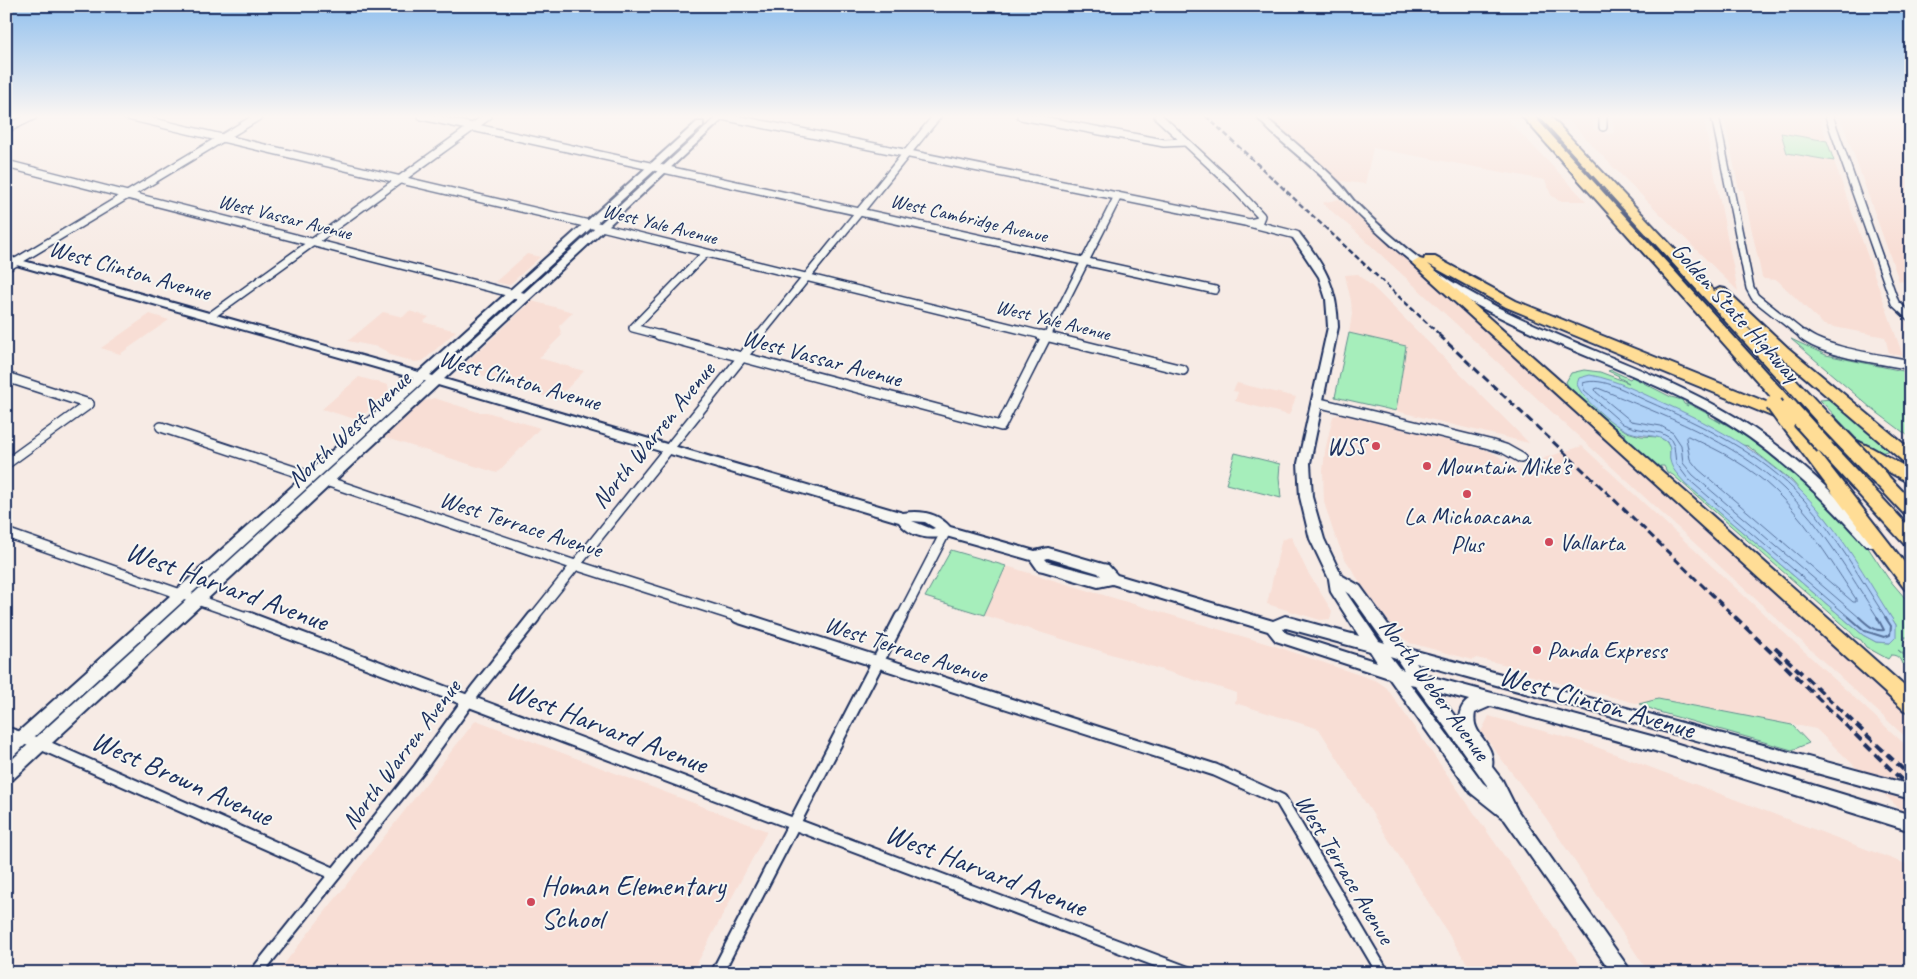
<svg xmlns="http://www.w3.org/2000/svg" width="1917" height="979" viewBox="0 0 1917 979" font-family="Caveat,sans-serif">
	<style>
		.built { fill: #f8ded5 }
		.green { fill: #a6eebb; stroke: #608e8c; fill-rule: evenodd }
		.water { fill: #afd2f7; stroke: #7491ba }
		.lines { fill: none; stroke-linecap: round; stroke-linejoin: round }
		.shore-far1 { stroke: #56709b; stroke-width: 1 }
		.shore { stroke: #56709b; stroke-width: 2 }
		.street-far2-casing { stroke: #1b2f5e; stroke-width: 10 }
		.street-far1-casing { stroke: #1b2f5e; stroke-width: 12 }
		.street-casing { stroke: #1b2f5e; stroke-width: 15 }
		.secondary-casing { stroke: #1b2f5e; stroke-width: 4 }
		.highway-casing { stroke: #1b2f5e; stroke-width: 4 }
		.street-far2 { stroke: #f6f6f2; stroke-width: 7 }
		.street-far1 { stroke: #f6f6f2; stroke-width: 9 }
		.street { stroke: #f6f6f2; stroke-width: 11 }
		.secondary { fill: #f6f6f2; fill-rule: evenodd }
		.highway { fill: #ffdd96; fill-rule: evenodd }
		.rail-far2 { stroke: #1b2f5e; stroke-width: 2.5; stroke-dasharray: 5.5 3; stroke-linecap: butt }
		.rail-far1 { stroke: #1b2f5e; stroke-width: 3; stroke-dasharray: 8 4; stroke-linecap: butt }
		.rail { stroke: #1b2f5e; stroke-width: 4; stroke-dasharray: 9 5; stroke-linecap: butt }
		.highway-bridge-casing { stroke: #1b2f5e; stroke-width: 20; stroke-linecap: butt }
		.highway-bridge { stroke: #ffdd96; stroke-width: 16 }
		.poi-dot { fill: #d1495b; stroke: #f6f6f2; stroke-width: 2 }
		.labels { text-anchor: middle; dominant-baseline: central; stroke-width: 4; stroke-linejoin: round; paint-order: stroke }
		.far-street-label { font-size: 20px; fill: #1b2f5e; stroke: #f6f6f2 }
		.street-label { font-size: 24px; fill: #1b2f5e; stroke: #f6f6f2 }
		.poi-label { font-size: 24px; fill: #1b2f5e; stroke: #f6f6f2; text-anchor: start }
		.near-street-label { font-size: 29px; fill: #1b2f5e; stroke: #f6f6f2 }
		.near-poi-label { font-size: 29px; fill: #1b2f5e; stroke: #f6f6f2; text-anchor: start }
	</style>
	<rect width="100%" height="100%" fill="#f7ebe5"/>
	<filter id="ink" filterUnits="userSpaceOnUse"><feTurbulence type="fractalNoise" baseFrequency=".02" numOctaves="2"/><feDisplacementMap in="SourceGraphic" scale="10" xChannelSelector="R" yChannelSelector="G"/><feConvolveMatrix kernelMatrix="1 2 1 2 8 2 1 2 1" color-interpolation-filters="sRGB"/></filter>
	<g filter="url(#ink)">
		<g class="built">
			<path d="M1254,116H1504L1586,201H1559L1551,195L1545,180L1373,148L1365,184L1325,179Z"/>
			<path d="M1565,116H1592L1593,129L1607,134L1614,133L1613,116H1703L1738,291L1613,167Z"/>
			<path d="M1724,116H1819L1827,141L1782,133L1787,153L1834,161L1903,356L1889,353L1885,337L1824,325L1777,280L1764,279L1762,277L1743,190H1739Z"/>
			<path d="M1840,116H1888L1911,119V283L1899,281Z"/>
			<path d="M1339,199L1911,714V742L1355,231L1322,203Z"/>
			<path d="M527,254L540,257L509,285L495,282Z"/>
			<path d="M1358,274L1377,291L1529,443L1396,411L1406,346L1349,333L1352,314L1351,301L1345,275Z"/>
			<path d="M532,301L573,312L559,326L562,335L539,358L584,371L556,400L465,370L464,365Z"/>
			<path d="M409,311L429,317L423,322L456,331L423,361L415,362L386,354L388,352L378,347L348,341L383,312L403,317Z"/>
			<path d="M150,314L169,320L120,354L101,348Z"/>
			<path d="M359,377L388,385L389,392L358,420L322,409Z"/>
			<path d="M1237,383L1296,397L1289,415L1235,401L1238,392L1233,391Z"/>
			<path d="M434,398L478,412H487L540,428L497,473L383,437L421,402Z"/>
			<path d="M1341,414L1487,450L1497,455L1515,469L1523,472L1538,471L1541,468L1544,458L1582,446L1911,750V820L1816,729L1659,699L1639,704L1513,671L1507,665L1476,658L1473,660L1410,643L1398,634L1361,584L1344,557L1333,531L1324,502L1323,471L1325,451L1333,416Z"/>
			<path d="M1291,536L1307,571L1332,611L1330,619L1320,620L1267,604L1282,538L1283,540Z"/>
			<path d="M1006,566L1275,646L1377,681L1386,687L1586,973H1473L1319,729L1235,703L1237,693L984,615Z"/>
			<path d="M1489,716L1586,743L1911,866V973H1649L1546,818L1481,732Z"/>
			<path d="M476,720L767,831L692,973H277Z"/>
		</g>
		<g class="green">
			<path d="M1781,133L1827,141L1834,161L1787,153Z"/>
			<path d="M1349,333L1406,346L1396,411L1335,397Z"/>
			<path d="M1791,339L1826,355L1908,372L1911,382V438L1871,408Z"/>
			<path d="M1584,370L1600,372L1629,383L1618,377L1619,376L1608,371L1611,370L1630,379L1632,377L1671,397L1682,400L1684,404L1688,406L1685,402L1710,415L1709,416L1721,423L1715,419H1716L1758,442L1756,443L1784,464L1788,471L1807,484L1811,491L1819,495L1867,546L1888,578L1911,605V651L1906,647L1911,648L1906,636L1903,645L1907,656L1898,650L1907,658L1909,664H1902C1900,658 1897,655 1891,655L1888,659L1866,647L1861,640L1855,637L1846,627L1673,475L1667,472L1664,466H1660L1663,470L1658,466L1656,467L1613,428L1626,437L1625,434C1605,422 1576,404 1566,382L1571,373ZM1615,424L1748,446L1791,480L1827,520L1896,625L1890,643L1876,642L1863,635L1685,483L1670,459V448L1666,441L1658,437L1641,436L1627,432Z"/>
			<path d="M1831,399L1890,450L1881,453L1859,441L1820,400Z"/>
			<path d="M1235,453L1280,464L1279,477L1281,498L1226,484Z"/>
			<path d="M951,550L1006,566L984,615L925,597Z"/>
			<path d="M1658,699L1792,725L1809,743L1792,750L1659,712L1639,704Z"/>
		</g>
		<path class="water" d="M1590,375C1618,380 1643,394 1668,405C1730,433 1784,466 1827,520C1852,551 1874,591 1896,625V637L1890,643L1876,642L1863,635L1685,483C1679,476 1672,470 1670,460C1669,454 1672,448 1667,442C1659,434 1640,436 1630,432C1615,428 1581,398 1577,384L1579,378Z"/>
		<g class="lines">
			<g class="shore-far1">
				<path d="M1688,436C1704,444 1721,451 1736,461C1790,493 1822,548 1856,599V602H1853L1698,469L1690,459L1686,438Z"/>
				<path d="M1850,618L1688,479L1676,463L1674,446L1670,438L1661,433L1634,428L1623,424L1584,390L1583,383C1603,376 1629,393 1647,401C1704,426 1761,453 1804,500C1836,535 1860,578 1886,618"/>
				<path d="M1860,618L1693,475L1683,463L1681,445L1673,433L1661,426L1631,421L1596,392L1595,389L1598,388C1662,415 1733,440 1784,489C1823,526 1849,574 1878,618"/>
			</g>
			<g class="shore">
				<path d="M1849,617L1865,631L1884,637L1890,635L1891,626L1885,617"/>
				<path d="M1859,617C1866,623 1874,632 1884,630L1877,617"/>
			</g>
			<g class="street-far2-casing">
				<g id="street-far2">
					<path d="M128,116L589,224L1046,336"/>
					<path d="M422,116L1215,290"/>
					<path d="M722,116L1245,222L1296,235"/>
					<path d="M1021,116L1164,143L1185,142"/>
					<path d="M1158,116L1232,185L1261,216L1259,221L1249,223"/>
					<path d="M1603,116V127"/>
					<path d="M1715,116L1750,288L1755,297L1804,336"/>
					<path d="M1829,116L1895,303L1909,316"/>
					<path d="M6,129L33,116"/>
					<path d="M6,164L526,297"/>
					<path d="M6,268L259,116"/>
					<path d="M209,317L488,116"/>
					<path d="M664,336L633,328L705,254"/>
					<path d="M759,336L937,116"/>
					<path d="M1047,336L1118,196"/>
				</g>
			</g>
			<g class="street-far1-casing">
				<g id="street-far1">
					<path d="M659,335L1001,426L1047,335"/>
					<path d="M1041,335L1183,370"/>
					<path d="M1803,335C1825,353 1882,359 1911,365"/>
					<path d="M6,377L89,404"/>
					<path d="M1316,402L1489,444L1505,449L1521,458"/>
					<path d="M161,427L309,476"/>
					<path d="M6,464L89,404"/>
					<path d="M326,481L575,565L741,618"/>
					<path d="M6,533L249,618"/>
					<path d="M533,618L760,335"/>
					<path d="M901,618L946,531"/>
				</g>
			</g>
			<g class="street-casing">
				<g id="street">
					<path d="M246,617L1189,973"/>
					<path d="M738,617L1215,770L1281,800L1383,973"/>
					<path d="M6,733L41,744L335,874"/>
					<path d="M256,973L419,769L476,690L534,617"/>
					<path d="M717,973L901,617"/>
				</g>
			</g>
			<g class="secondary-casing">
				<g id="secondary">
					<path d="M718,116H726L444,379L903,513C921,510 938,513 950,527L1035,551L1048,548L1103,564L1108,565L1117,575L1273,621L1285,616L1359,636L1331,592L1329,579L1310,539L1300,497L1298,463L1328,327L1327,312L1326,299L1319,277L1291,235L1293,233H1299C1324,265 1337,286 1338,327L1310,463L1312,497L1324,539L1341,575L1360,586L1405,648L1911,785V799L1416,663L1425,675L1655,737L1911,815V831L1655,751L1491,706L1475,713C1470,736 1496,741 1492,767L1502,780L1517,810L1632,973H1612L1505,820L1471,793L1389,678L1276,641L1268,631L1112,584L1098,587L1043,571L1038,570L1031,560L946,536C929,540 909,537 899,522L438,385L12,780L6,782V765L426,381H424L11,758L6,760V743L413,378L6,262V256L419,372L697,122H703V126L430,375L433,376ZM912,521L925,522L935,528L932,529ZM1048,558L1098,573L1101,576L1048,562L1045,559ZM1345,591L1350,594L1385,643L1379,641ZM1286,628L1370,651L1377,662L1286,633L1283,629ZM1390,656L1396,658L1404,670L1399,668ZM1410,684L1415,685L1489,788L1483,783ZM1436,691L1469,700C1461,705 1459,713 1459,722Z"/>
					<path d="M1256,116H1264C1289,138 1317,160 1340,184C1345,189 1349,195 1354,201C1386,233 1427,268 1466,290C1547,337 1638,363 1720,408C1780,441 1830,488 1876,538L1878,542L1876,546H1866C1821,495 1771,447 1711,413C1629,368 1538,342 1457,294C1410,265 1368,226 1331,186C1308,161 1278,142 1256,116Z"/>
				</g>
			</g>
			<g class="highway-casing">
				<g id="highway">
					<path d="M1522,116H1534L1794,403L1797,407L1794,411L1790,412L1819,424L1539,116H1550L1714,291L1720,288L1725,289L1788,348L1911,450V465L1905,463L1778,354L1732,311L1831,417L1834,421L1831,425L1826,426L1872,448L1911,470V484L1860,456L1800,428L1911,571V591L1905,589L1782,426L1779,422L1781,420L1506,307L1428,264L1911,692V712L1904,710L1412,263L1419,259L1424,260L1425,257H1435L1516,301L1781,408Z"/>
					<path d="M1824,440L1830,442L1911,529V546L1905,545L1818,450L1816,446L1818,442Z"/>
					<path d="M1881,473L1887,475L1911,500V517L1905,515L1875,483L1873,479L1875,475Z"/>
				</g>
			</g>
			<use href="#street-far2" class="street-far2"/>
			<use href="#street-far1" class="street-far1"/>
			<use href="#street" class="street"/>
			<use href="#secondary" class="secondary"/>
			<use href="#highway" class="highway"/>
			<path class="rail-far2" d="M1206,116L1441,336"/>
			<path class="rail-far1" d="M1439,335L1599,485L1736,618"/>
			<g class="rail">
				<path d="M1735,617L1911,789"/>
				<path d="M1775,648L1911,777"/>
			</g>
			<g class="highway-bridge-casing">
				<g id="highway-bridge">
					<path d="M1774,404L1787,422"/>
					<path d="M1789,407L1824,446"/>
					<path d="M1826,421L1881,479"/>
				</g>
			</g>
			<use href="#highway-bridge" class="highway-bridge"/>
		</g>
	</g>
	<linearGradient id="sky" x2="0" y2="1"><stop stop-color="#91c0ee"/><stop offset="0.46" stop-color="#fbf6f3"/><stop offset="1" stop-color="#fbf6f3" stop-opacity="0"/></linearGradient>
	<rect width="1917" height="253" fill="url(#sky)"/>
	<g class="poi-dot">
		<circle cx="1376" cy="446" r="5"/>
		<circle cx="1427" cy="466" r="5"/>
		<circle cx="1467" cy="494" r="5"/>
		<circle cx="1549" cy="542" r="5"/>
		<circle cx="1537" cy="650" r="5"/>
		<circle cx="531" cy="902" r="5"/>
	</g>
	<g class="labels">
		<g class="far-street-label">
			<text transform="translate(285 217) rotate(14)">West Vassar Avenue</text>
			<text transform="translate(969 218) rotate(13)">West Cambridge Avenue</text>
			<text transform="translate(660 224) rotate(14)">West Yale Avenue</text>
			<text transform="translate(1053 320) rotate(14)">West Yale Avenue</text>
		</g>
		<g class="street-label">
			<text transform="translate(130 270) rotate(16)">West Clinton Avenue</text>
			<text transform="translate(1736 312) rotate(48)">Golden State Highway</text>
			<text transform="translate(822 358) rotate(15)">West Vassar Avenue</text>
			<text transform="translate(520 380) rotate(16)">West Clinton Avenue</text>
			<text transform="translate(349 429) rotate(-43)">North West Avenue</text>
			<text transform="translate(653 435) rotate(-51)">North Warren Avenue</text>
			<text transform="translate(521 524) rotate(18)">West Terrace Avenue</text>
			<text transform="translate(906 649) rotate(18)">West Terrace Avenue</text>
			<text transform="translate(1435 689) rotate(54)">North Weber Avenue</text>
			<text transform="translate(401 754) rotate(-53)">North Warren Avenue</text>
			<text transform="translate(1345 869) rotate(59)">West Terrace Avenue</text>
		</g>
		<g class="poi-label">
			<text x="1366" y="446" text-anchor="end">WSS</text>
			<text x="1437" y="466">Mountain Mike's</text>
			<text x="1467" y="516" text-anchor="middle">La Michoacana<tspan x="1467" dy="28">Plus</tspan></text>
			<text x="1559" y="542">Vallarta</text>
			<text x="1547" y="650">Panda Express</text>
		</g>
		<g class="near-street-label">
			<text transform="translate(227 586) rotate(20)">West Harvard Avenue</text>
			<text transform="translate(1597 702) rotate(16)">West Clinton Avenue</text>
			<text transform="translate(607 727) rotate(21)">West Harvard Avenue</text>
			<text transform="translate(182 778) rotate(24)">West Brown Avenue</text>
			<text transform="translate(986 870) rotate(21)">West Harvard Avenue</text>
		</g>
		<g class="near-poi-label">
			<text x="541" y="885">Homan Elementary<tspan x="541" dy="33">School</tspan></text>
		</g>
	</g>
	<rect width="1917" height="979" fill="none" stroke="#f6f6f2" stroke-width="25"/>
	<rect x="12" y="12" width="1892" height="954" fill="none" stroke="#1b2f5e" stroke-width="2" filter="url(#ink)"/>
</svg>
